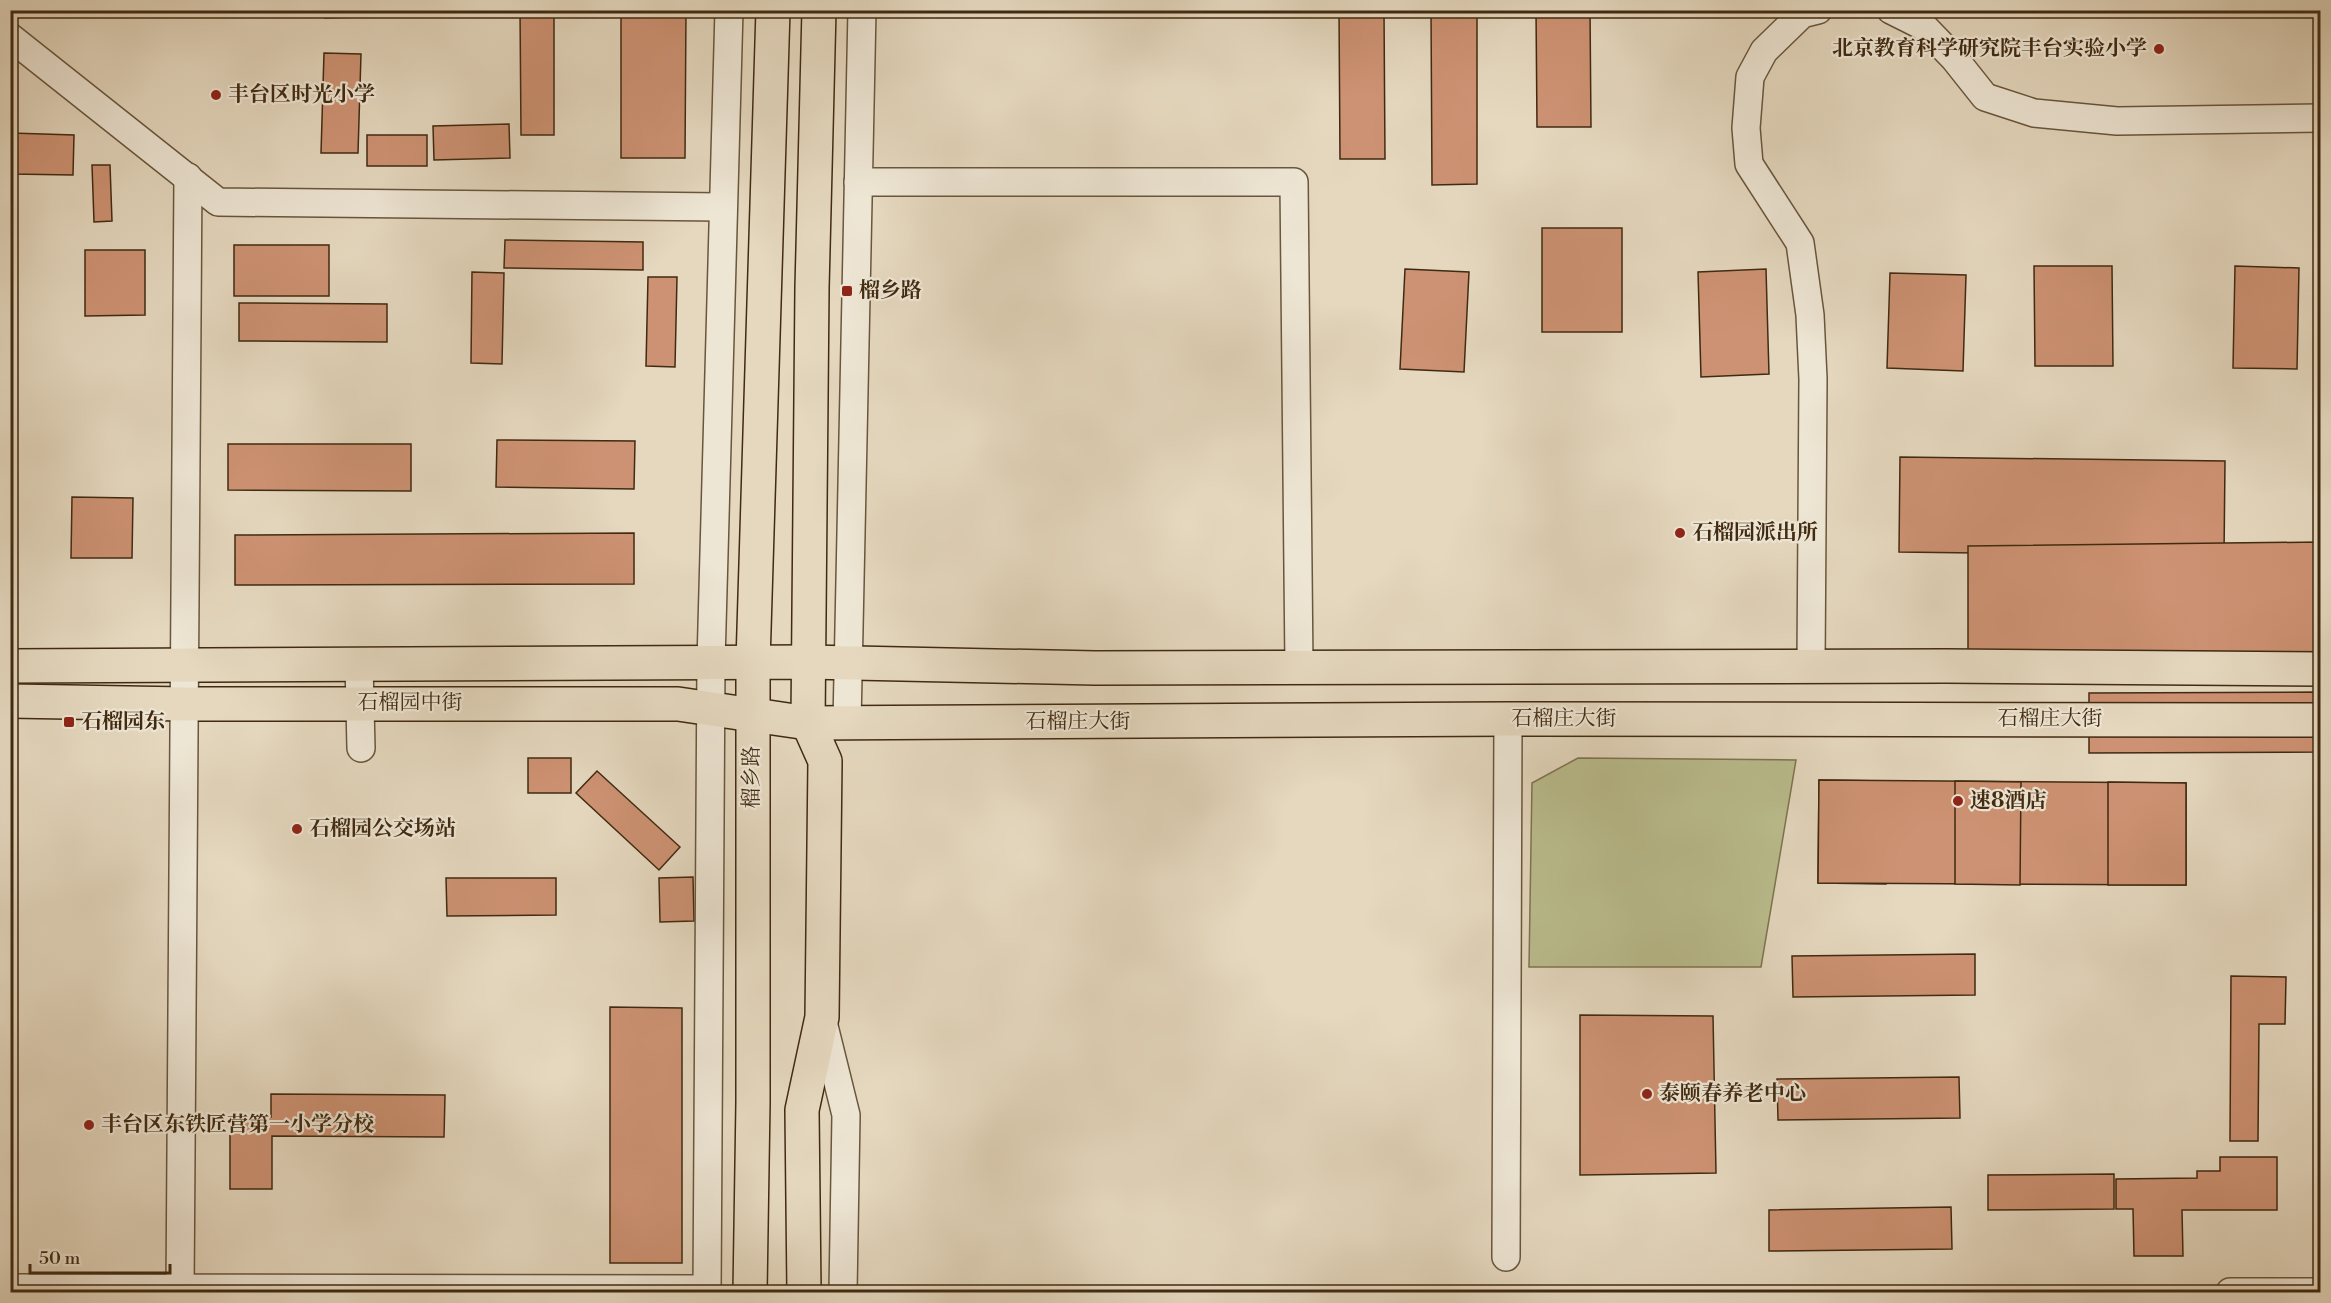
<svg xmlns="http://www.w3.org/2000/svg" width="2331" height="1303" viewBox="0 0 2331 1303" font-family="'Libre Bodoni','Noto Serif SC',serif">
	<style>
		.green { fill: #babd8e; stroke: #7d7450; stroke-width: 1.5 }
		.building { fill: #cd9273; stroke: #402a11; stroke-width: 1.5 }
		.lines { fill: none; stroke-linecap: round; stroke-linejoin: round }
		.minor-casing { stroke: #69563c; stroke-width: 30 }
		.major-casing { stroke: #402a11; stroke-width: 36 }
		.minor { stroke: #eee6d5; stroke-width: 27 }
		.major { stroke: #e5d8bf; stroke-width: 33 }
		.poi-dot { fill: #8f2418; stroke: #eee6d5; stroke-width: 2 }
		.labels { text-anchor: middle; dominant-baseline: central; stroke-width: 4.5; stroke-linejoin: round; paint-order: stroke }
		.poi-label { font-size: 21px; font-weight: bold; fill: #402a11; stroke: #eee6d5; text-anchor: start }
		.street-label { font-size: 21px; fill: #402a11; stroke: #eee6d5 }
	</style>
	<rect width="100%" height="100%" fill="#e5d8bf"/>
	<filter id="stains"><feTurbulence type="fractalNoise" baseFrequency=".00333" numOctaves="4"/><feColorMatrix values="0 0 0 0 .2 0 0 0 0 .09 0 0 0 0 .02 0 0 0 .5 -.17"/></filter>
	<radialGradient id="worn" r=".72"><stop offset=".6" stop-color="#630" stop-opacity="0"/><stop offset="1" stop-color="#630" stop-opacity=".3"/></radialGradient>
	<path class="green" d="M1578,758L1796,760L1761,967H1529L1532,783Z"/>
	<g class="building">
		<path d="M325,10H355L356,17L325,18Z"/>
		<path d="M520,10H554V135H521Z"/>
		<path d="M621,10H686L685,158H621Z"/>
		<path d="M1339,10H1384L1385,159H1340Z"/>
		<path d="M1431,10H1477V184L1432,185Z"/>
		<path d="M1536,10H1590L1591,127H1537Z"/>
		<path d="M324,53L361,54L358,153H321Z"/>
		<path d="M509,124L510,158L434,160L433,126Z"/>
		<path d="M11,133L74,135L73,175L11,174Z"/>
		<rect x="367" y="135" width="60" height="31"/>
		<path d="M92,165H110L112,221L94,222Z"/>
		<rect x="1542" y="228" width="80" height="104"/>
		<path d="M505,240L643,242V270L504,268Z"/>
		<rect x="234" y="245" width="95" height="51"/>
		<path d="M85,250H145V315L85,316Z"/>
		<path d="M2034,266H2112L2113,366H2035Z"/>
		<path d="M2235,266L2299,268L2297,369L2233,368Z"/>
		<path d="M1405,269L1469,272L1464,372L1400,369Z"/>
		<path d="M1766,269L1769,374L1701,377L1698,272Z"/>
		<path d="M472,272L504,273L502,364L471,363Z"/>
		<path d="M1890,273L1966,275L1963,371L1887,368Z"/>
		<path d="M648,277H677L675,367L646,366Z"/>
		<path d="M239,303L387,304V342L239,341Z"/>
		<path d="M497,440L635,441L634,489L496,487Z"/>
		<path d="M228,444H411V491L228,490Z"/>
		<path d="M1900,457L2225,461L2224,556L1899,552Z"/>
		<path d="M72,497L133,498L132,558H71Z"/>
		<path d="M634,533V584L235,585V535Z"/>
		<path d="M2320,542V674H1968V546Z"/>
		<path d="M2320,692V752L2089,753V693Z"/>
		<rect x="528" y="758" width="43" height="35"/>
		<path d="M597,771L680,847L659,870L576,793Z"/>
		<path d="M1819,780L1886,781V884L1818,883Z"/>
		<path d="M1819,780L2186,783V885L1818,883Z"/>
		<path d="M1955,781L2021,782L2020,885L1955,884Z"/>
		<path d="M2108,782L2186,783V885H2108Z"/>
		<path d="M693,877L694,921L660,922L659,878Z"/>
		<path d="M446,878H556V915L447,916Z"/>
		<path d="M1975,954V995L1793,997L1792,956Z"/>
		<path d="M2231,976L2286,977L2285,1024H2259L2258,1141H2230Z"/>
		<path d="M610,1007L682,1008V1263H610Z"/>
		<path d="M1580,1015L1713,1016L1716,1173L1580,1175Z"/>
		<path d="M1959,1077L1960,1118L1778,1120L1777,1079Z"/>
		<path d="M271,1094L445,1095L444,1137L272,1136V1189H230V1117H271Z"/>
		<path d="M2220,1157H2277V1210H2182L2183,1256H2134L2133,1209H2116V1179L2197,1178V1171H2220Z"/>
		<path d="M2114,1174V1209L1988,1210V1175Z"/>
		<path d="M1951,1207L1952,1249L1769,1251V1210Z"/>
	</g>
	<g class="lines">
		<g class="minor-casing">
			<g id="minor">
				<path d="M1891,10L1923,26L1954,58L1985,97L2034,113L2117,121L2320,118"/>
				<path d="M10,37L218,202L723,207"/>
				<path d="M858,182H1294L1299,667"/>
				<path d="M359,664L361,748"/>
				<path d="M1811,666L1813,379L1810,315L1800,243L1749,164L1746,128L1750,77L1764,51L1802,14L1818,10"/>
				<path d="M847,723L862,10"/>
				<path d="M822,1018L846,1115L843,1292"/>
				<path d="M1506,1257L1508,719"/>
				<path d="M10,1288L707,1289"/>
				<path d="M180,1292L188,177"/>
				<path d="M707,1292L711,662L729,10"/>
				<path d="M2230,1292H2320"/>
			</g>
		</g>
		<g class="major-casing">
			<g id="major">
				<path d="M10,666L808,662L1095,668L1946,666L2320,669"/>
				<path d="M10,701L185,704H678L808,723L1508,719L2320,720"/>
				<path d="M750,1292L753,1102V662L773,10"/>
				<path d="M804,1292L802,1110L822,1017L825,761L808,723L812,288L819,10"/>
			</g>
		</g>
		<use href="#minor" class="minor"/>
		<use href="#major" class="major"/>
	</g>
	<g class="poi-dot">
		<circle cx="2159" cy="49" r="6"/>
		<circle cx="216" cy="95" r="6"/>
		<rect x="841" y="285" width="12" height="12" rx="3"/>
		<circle cx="1680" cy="533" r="6"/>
		<rect x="63" y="716" width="12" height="12" rx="3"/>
		<circle cx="1958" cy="801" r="6"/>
		<circle cx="297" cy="829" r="6"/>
		<circle cx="1647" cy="1094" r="6"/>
		<circle cx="89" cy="1125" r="6"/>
	</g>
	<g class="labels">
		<g class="poi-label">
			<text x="2147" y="49" text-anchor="end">北京教育科学研究院丰台实验小学</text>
			<text x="228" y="95">丰台区时光小学</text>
			<text x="859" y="291">榴乡路</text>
			<text x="1692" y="533">石榴园派出所</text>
			<text x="81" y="722">石榴园东</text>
			<text x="1970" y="801">速8酒店</text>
			<text x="309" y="829">石榴园公交场站</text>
			<text x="1659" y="1094">泰颐春养老中心</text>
			<text x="101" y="1125">丰台区东铁匠营第一小学分校</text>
		</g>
		<g class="street-label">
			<text x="410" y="703">石榴园中街</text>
			<text x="1564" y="719">石榴庄大街</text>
			<text x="2050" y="719">石榴庄大街</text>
			<text x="1078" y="722">石榴庄大街</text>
			<text transform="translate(752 777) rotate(-90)">榴乡路</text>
		</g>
	</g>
	<rect width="2331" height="1303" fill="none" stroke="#e5d8bf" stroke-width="36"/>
	<rect x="12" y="12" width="2307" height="1279" fill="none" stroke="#402a11" stroke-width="3"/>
	<rect x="18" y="18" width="2295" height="1267" fill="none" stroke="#402a11" stroke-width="1.5"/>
	<path d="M30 1264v9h140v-9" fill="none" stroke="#402a11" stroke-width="3"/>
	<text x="39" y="1264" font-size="18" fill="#402a11" stroke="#eee6d5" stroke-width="4.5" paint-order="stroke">50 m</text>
	<rect width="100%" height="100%" filter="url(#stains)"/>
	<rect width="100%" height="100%" fill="url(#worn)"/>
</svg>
